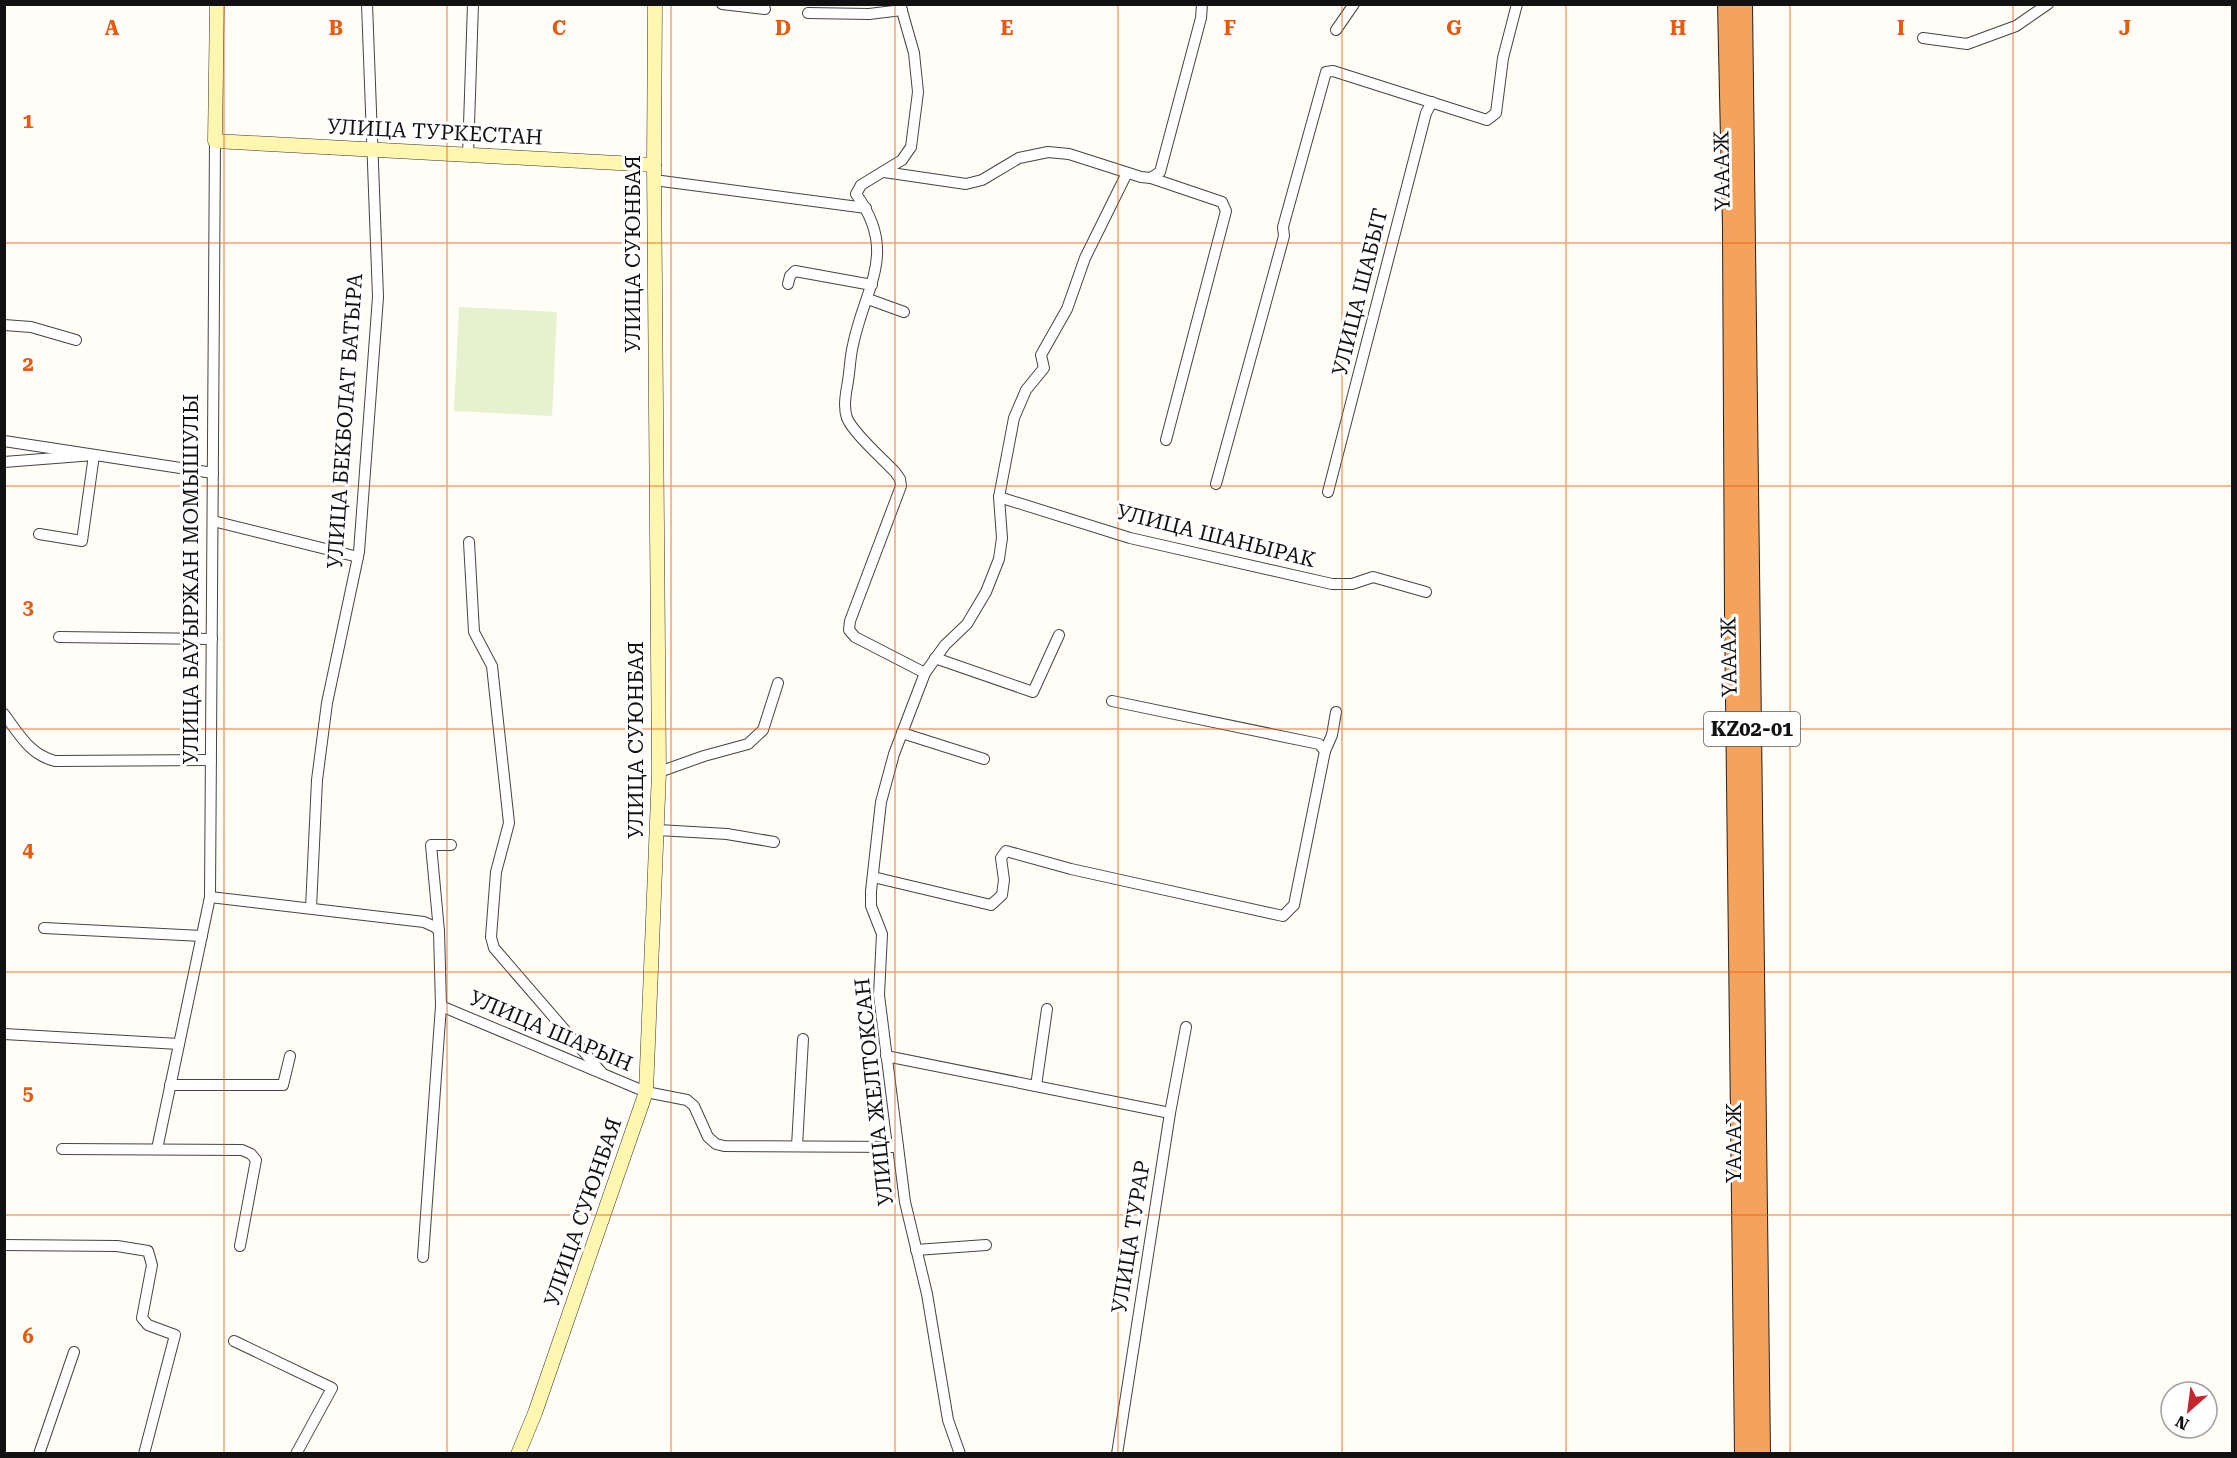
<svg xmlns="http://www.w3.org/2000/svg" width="2237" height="1458" viewBox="0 0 2237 1458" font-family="'Roboto Serif',serif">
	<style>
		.pitch { fill: #e6f2cf }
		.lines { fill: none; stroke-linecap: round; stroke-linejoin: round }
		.street-casing { stroke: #444; stroke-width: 12 }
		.secondary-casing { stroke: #333; stroke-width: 15 }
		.highway-casing { stroke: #222; stroke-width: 20 }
		.street { stroke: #fff; stroke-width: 10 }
		.secondary { stroke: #fff6b0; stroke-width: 14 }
		.highway { stroke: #f5a25d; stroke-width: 18 }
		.grid { fill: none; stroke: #e8590c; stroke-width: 1.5; stroke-opacity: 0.55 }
		.labels { text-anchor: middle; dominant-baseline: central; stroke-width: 6; stroke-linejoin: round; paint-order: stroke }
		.shield { fill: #fff; stroke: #585858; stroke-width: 1.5 }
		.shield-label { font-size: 20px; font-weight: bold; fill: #111 }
		.street-label { font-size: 21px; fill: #111; stroke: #fff }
		.grid-label { font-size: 20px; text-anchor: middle; font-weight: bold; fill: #e8590c; stroke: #fff; stroke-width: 6; stroke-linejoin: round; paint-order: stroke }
	</style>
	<rect width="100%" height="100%" fill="#fffdf5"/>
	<path class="pitch" d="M459,307L557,312L552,416L454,411Z"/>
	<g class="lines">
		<g class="street-casing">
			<g id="street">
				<path d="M722,4L765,9"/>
				<path d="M900,4L914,53L918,92L911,147L902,160L861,185L856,194C899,253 865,286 853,345C850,357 850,369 848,381C846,393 843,406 847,418C853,433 883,459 895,472L900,479L901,486L850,621L849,630L855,637L925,673"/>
				<path d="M808,13L869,14L902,10"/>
				<path d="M1336,30L1354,4"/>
				<path d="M1923,38L1967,44L2016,26L2048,4"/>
				<path d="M468,155L473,4"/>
				<path d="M884,172L966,184L982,180L1019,158L1048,152L1069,154L1141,177L1151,178L1160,172L1201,18L1202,4"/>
				<path d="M1151,178L1222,202L1226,211L1166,440"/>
				<path d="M654,180L866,208"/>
				<path d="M788,284L790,276L795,271L872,285"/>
				<path d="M868,299L904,312"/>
				<path d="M4,325L31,327L76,340"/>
				<path d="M4,441L213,473"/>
				<path d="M4,462L94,455L82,541L39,534"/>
				<path d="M1216,484L1284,236L1283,227L1326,72L1333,71L1487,120L1496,113L1503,58L1517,4"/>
				<path d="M1328,492L1426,113L1432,102"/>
				<path d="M999,497L1130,538L1332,584H1352L1373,577L1426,592"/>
				<path d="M213,521L358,557"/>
				<path d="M469,542L474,632L492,666L509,823L496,872L491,937L494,948L602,1073"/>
				<path d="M59,637L212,639"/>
				<path d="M935,658L1033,692L1059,635"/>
				<path d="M4,714C19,734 30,755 55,761L211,760"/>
				<path d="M902,733L984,759"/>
				<path d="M1325,751L1332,735L1336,712"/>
				<path d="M659,772L704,756L748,744L763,730L778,683"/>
				<path d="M658,830L727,834L774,842"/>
				<path d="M873,877L991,905L1002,895L1004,880L1001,858L1006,851L1071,869L1283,916L1294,905L1325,751L1319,744L1112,701"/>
				<path d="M210,897L424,922L435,927L439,931L441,1006L423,1257"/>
				<path d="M311,908L317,780L327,703L359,552L378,297L367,4"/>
				<path d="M44,928L202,936"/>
				<path d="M439,931L431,845H451"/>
				<path d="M441,1006L646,1092L687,1100L694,1106L708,1137L716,1144L724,1146L898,1147"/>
				<path d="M4,1034L179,1044"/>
				<path d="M886,1056L1170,1113"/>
				<path d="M170,1085H283L290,1056"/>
				<path d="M1036,1086L1047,1009"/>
				<path d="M797,1146L803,1039"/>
				<path d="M62,1149L242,1150L251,1154L256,1160L240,1246"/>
				<path d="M157,1149L210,897L215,141"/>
				<path d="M4,1245L117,1246L148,1251L152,1265L142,1318L148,1325L175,1335L144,1454"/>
				<path d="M916,1250L986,1245"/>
				<path d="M234,1341L332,1388L296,1454"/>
				<path d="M39,1454L74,1352"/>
				<path d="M960,1454L948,1420L927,1294L905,1202L879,995L882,934L871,906V891L881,802L894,754L925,673L945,645L967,624L986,592L999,559L1002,538L999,497L1014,418L1026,390L1044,368L1041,355L1067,309L1085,258L1127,173"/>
				<path d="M1117,1454L1170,1113L1186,1027"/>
			</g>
		</g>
		<g class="secondary-casing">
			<g id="secondary">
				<path d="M217,4L215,141L654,165"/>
				<path d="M518,1454L535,1413L646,1092L659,772L654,165L655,4"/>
			</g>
		</g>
		<g class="highway-casing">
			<g id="highway">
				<path d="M1727,4L1732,228L1734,614L1744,1454"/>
				<path d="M1743,4L1761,1454"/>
			</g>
		</g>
		<use href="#street" class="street"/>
		<use href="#secondary" class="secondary"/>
		<use href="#highway" class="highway"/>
	</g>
	<path class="grid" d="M224,4V1454M447,4V1454M671,4V1454M895,4V1454M1118,4V1454M1342,4V1454M1566,4V1454M1790,4V1454M2013,4V1454M4,243H2232M4,486H2232M4,729H2232M4,972H2232M4,1215H2232"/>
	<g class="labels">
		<rect class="shield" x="1704" y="712" width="96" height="34" rx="4.5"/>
		<g class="shield-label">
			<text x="1752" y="729">KZ02-01</text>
		</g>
		<g class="street-label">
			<text transform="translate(435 132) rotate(3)">УЛИЦА ТУРКЕСТАН</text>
			<text transform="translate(1722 171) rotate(-91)">ҮАААЖ</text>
			<text transform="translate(633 254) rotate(-90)">УЛИЦА СУЮНБАЯ</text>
			<text transform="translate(1360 292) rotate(-76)">УЛИЦА ШАБЫТ</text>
			<text transform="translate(345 421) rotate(-86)">УЛИЦА БЕКБОЛАТ БАТЫРА</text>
			<text transform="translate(1216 536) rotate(14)">УЛИЦА ШАНЫРАК</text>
			<text transform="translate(191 579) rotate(-90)">УЛИЦА БАУЫРЖАН МОМЫШУЛЫ</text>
			<text transform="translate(1729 657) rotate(-91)">ҮАААЖ</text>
			<text transform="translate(636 740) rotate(-90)">УЛИЦА СУЮНБАЯ</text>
			<text transform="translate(551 1031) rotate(23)">УЛИЦА ШАРЫН</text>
			<text transform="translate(874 1092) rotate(-96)">УЛИЦА ЖЕЛТОКСАН</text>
			<text transform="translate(1734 1143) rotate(-90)">ҮАААЖ</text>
			<text transform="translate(583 1212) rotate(-71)">УЛИЦА СУЮНБАЯ</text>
			<text transform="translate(1131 1237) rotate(-81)">УЛИЦА ТУРАР</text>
		</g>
	</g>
	<g class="grid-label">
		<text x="112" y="35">A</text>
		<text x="336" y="35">B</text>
		<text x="559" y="35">C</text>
		<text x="783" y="35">D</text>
		<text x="1007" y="35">E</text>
		<text x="1230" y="35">F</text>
		<text x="1454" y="35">G</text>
		<text x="1678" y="35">H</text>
		<text x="1901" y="35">I</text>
		<text x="2125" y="35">J</text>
		<text x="28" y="128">1</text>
		<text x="28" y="371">2</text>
		<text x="28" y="614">3</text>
		<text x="28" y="857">4</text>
		<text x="28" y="1100">5</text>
		<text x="28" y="1343">6</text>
	</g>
	<rect width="2237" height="1458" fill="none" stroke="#111111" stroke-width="12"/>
	<g transform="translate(2189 1410) rotate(208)"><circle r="28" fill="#ffffff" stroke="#a0a0a0" stroke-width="1.5"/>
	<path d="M0-4.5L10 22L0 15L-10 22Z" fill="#c4262e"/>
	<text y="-9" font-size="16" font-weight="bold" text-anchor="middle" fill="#111111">N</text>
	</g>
</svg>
